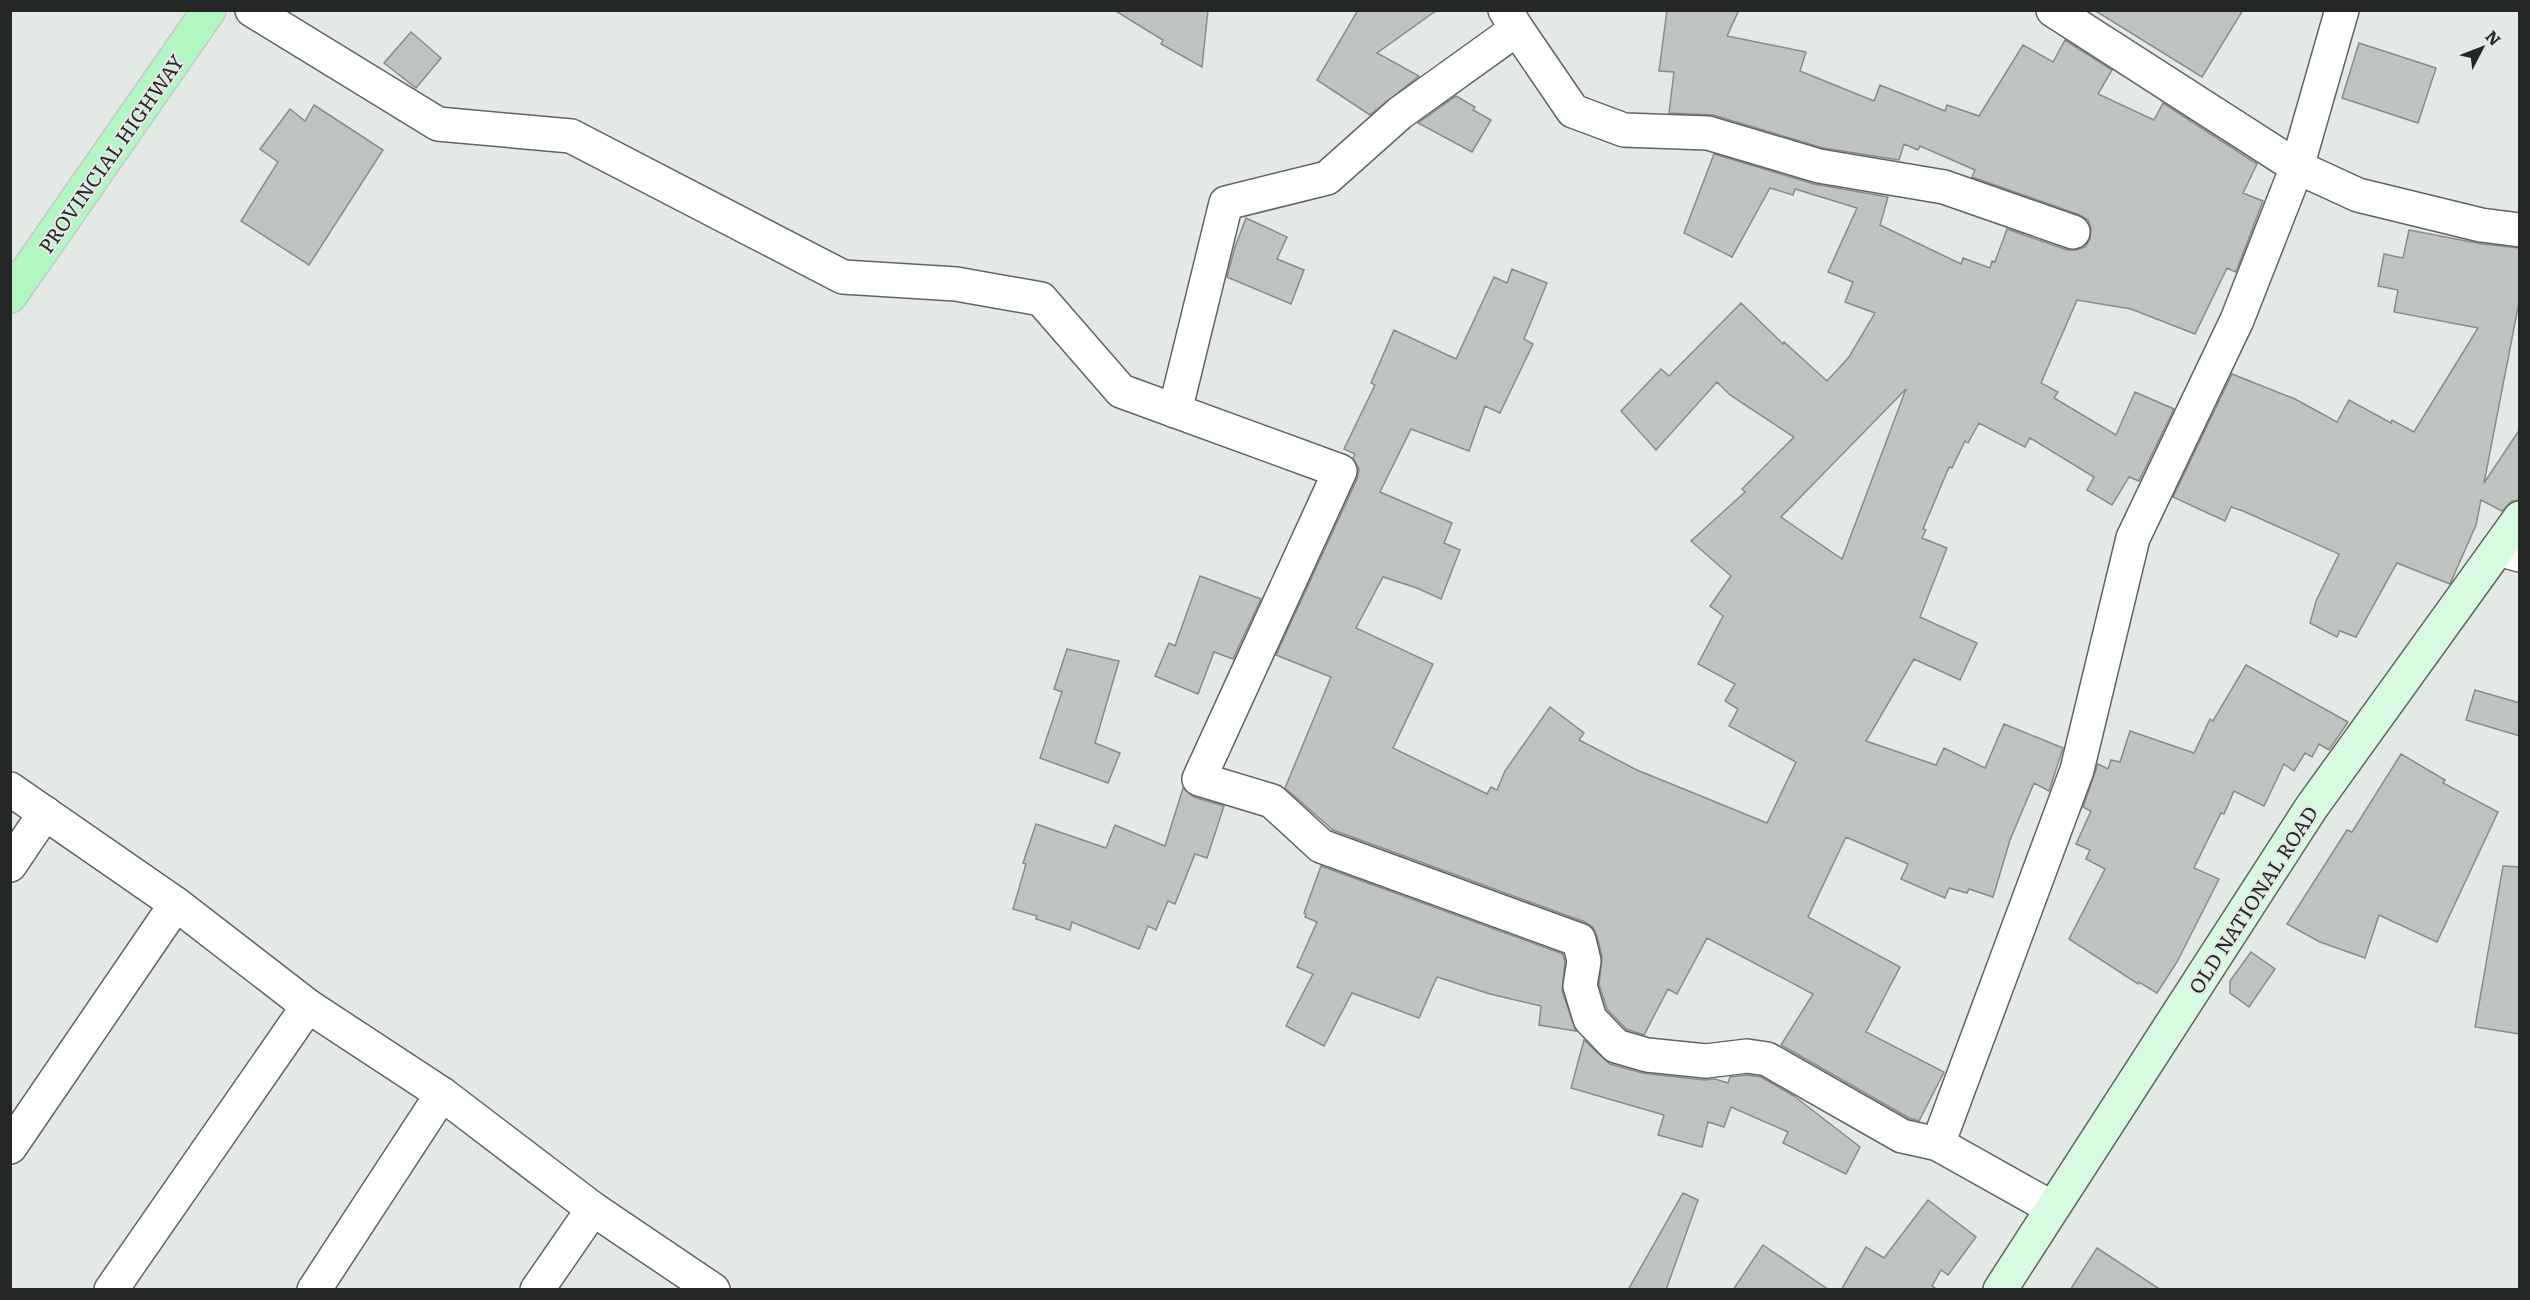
<svg xmlns="http://www.w3.org/2000/svg" width="2530" height="1300" viewBox="0 0 2530 1300" font-family="Literata,serif">
	<style>
		.building { fill: #bfc4c0; stroke: #888d89; stroke-width: 1.5; fill-rule: evenodd }
		.lines { fill: none; stroke-linecap: round; stroke-linejoin: round }
		.street-casing { stroke: #606561; stroke-width: 36 }
		.secondary-casing { stroke: #606561; stroke-width: 36 }
		.primary-casing { stroke: #c6c7c7; stroke-width: 36 }
		.street { stroke: #fff; stroke-width: 33 }
		.secondary { stroke: #d8fae0; stroke-width: 33 }
		.primary { stroke: #b2f6c1; stroke-width: 33 }
		.labels { text-anchor: middle; dominant-baseline: central; stroke-width: 4.5; stroke-linejoin: round; paint-order: stroke }
		.street-label { font-size: 20px; fill: #252726; stroke: #e3e9e4 }
	</style>
	<rect width="100%" height="100%" fill="#e3e9e4"/>
	<g class="building">
		<path d="M1114,10H1208L1202,67L1161,44L1163,40Z"/>
		<path d="M1358,10H1437L1377,53L1419,76L1370,115L1317,80Z"/>
		<path d="M1667,10H1739L1727,36L1806,52L1800,71L1874,101L1880,85L1945,111L1947,105L1979,116L2023,45L2053,62L2065,40L2112,70L2098,94L2154,120L2163,103L2257,164L2243,193L2263,201L2236,272L2227,268L2195,334L2131,309L2077,300L2041,383L2058,392L2054,398L2116,435L2135,392L2174,409L2139,481L2129,477L2112,505L2087,490L2094,477L2030,438L2025,447L1979,423L1968,443L1965,441L1952,468L1949,467L1923,529L1926,530L1922,538L1947,548L1920,617L1977,643L1960,680L1914,659L1866,741L1936,765L1944,748L1985,768L2004,724L2063,748L2049,791L2034,783L2010,840L1993,897L1969,889L1967,893L1949,888L1945,898L1901,879L1908,864L1846,837L1808,917L1900,967L1866,1032L1944,1072L1919,1121L1909,1118L1781,1045L1813,994L1707,938L1677,994L1668,989L1644,1035L1626,1029L1607,1009L1599,985L1602,957L1597,936L1593,927L1585,922L1333,830L1285,788L1331,677L1276,655L1357,479L1359,469L1353,458L1355,454L1344,449L1375,385L1371,383L1394,330L1456,359L1494,277L1507,283L1512,269L1547,283L1524,339L1533,344L1500,413L1485,406L1469,451L1411,429L1380,492L1452,523L1444,543L1460,550L1441,599L1417,588L1383,577L1356,628L1433,664L1393,748L1487,794L1491,787L1497,790L1505,771L1550,707L1584,733L1579,740L1637,770L1767,823L1796,762L1729,726L1738,709L1725,701L1735,684L1698,664L1723,616L1710,606L1731,576L1691,541L1745,492L1742,489L1794,437L1730,395L1717,382L1656,450L1621,411L1661,369L1669,376L1741,303L1783,344L1784,342L1827,381L1849,357L1875,313L1845,302L1853,282L1828,272L1857,208L1795,189L1793,195L1770,188L1732,257L1684,233L1714,154L1814,184L1888,197L1880,225L1961,264L1963,258L1990,268L1992,261L1995,262L2007,229L2067,250H2076L2085,247L2090,239L2091,228L2088,220L2080,215L1972,177L1975,170L1920,146L1918,150L1904,144L1899,160L1823,148L1713,115L1669,113L1674,72L1659,71ZM1906,389L1842,559L1781,517Z"/>
		<path d="M2094,10H2243L2202,77Z"/>
		<path d="M411,32L441,58L416,88L384,63Z"/>
		<path d="M2359,43L2436,68L2418,123L2342,98Z"/>
		<path d="M1456,96L1475,107L1473,110L1491,120L1472,152L1418,123Z"/>
		<path d="M314,105L383,150L309,265L241,221L278,162L260,149L290,109L305,121Z"/>
		<path d="M1246,218L1287,237L1277,259L1304,270L1291,304L1227,277L1235,247Z"/>
		<path d="M2409,230L2482,244L2520,248V297L2484,483L2520,429V500L2512,501L2502,511L2481,500L2476,525L2450,584L2397,563L2356,637L2340,631L2337,637L2310,623L2316,601L2339,554L2243,511L2231,507L2225,521L2173,497L2232,374L2295,399L2337,422L2349,400L2391,423L2392,420L2414,432L2478,328L2394,312L2398,290L2378,286L2384,254L2403,258Z"/>
		<path d="M1200,576L1261,599L1233,659L1214,652L1198,694L1155,676L1169,643L1175,646Z"/>
		<path d="M1067,649L1119,661L1095,743L1120,753L1108,783L1040,758L1062,692L1054,689Z"/>
		<path d="M2246,665L2348,722L2329,750L2319,744L2312,757L2305,753L2294,771L2284,764L2264,806L2234,791L2224,814L2221,813L2194,868L2219,879L2177,962L2157,993L2139,982L2138,984L2069,939L2105,869L2086,859L2090,850L2076,844L2091,811L2083,807L2098,764L2108,769L2111,760L2120,762L2130,731L2194,753L2210,719L2213,721Z"/>
		<path d="M2475,690L2520,703V736L2466,720Z"/>
		<path d="M2401,754L2445,780L2443,783L2498,812L2437,942L2379,915L2365,958L2320,942L2287,924L2347,830L2352,832Z"/>
		<path d="M1183,788L1194,797L1224,806L1207,858L1195,854L1175,904L1168,901L1156,930L1148,926L1139,949L1072,922L1070,930L1036,919L1037,916L1013,909L1026,864L1023,863L1036,824L1106,848L1115,825L1165,846Z"/>
		<path d="M1321,866L1563,954L1565,962L1562,991L1576,1031L1539,1025L1541,1006L1490,994L1437,977L1419,1018L1352,993L1324,1046L1286,1026L1313,974L1297,967L1317,922L1305,917L1306,914L1304,913Z"/>
		<path d="M2503,866L2520,867V1034L2475,1027Z"/>
		<path d="M2251,952L2275,969L2249,1007L2230,993V981Z"/>
		<path d="M1584,1040L1610,1064L1642,1073L1704,1080L1715,1079L1728,1083L1730,1077L1747,1075L1761,1077L1794,1096L1860,1147L1846,1174L1783,1143L1788,1132L1731,1107L1724,1127L1708,1122L1702,1147L1658,1135L1664,1115L1571,1088Z"/>
		<path d="M1683,1193L1698,1200L1666,1290H1628Z"/>
		<path d="M1928,1200L1976,1237L1948,1275L1941,1270L1932,1286L1938,1290H1841L1866,1247L1884,1258Z"/>
		<path d="M1763,1245L1829,1290H1733Z"/>
		<path d="M2097,1248L2161,1290H2070Z"/>
	</g>
	<g class="lines">
		<g class="street-casing">
			<g id="street">
				<path d="M252,10L438,124L571,136L843,277L956,284L1041,299L1121,391L1340,471L1199,779L1272,801L1321,846L1579,940L1584,961L1580,986L1590,1019L1616,1046L1647,1055L1706,1061L1747,1056L1767,1059L1902,1136L1938,1144L2052,1208"/>
				<path d="M2053,10L2297,167L2358,195L2481,225L2520,230"/>
				<path d="M1517,29L1573,111L1624,130L1708,133L1819,166L1944,187L2073,232"/>
				<path d="M1175,411L1226,203L1327,178L1400,113L1517,29L1505,10"/>
				<path d="M2498,549L2520,555"/>
				<path d="M10,789L176,904L308,1006L442,1094L593,1209L713,1290"/>
				<path d="M10,865L45,813"/>
				<path d="M1938,1144L2077,770L2133,538L2237,320L2297,167L2342,10"/>
				<path d="M10,1147L176,904"/>
				<path d="M111,1290L308,1006"/>
				<path d="M314,1290L442,1094"/>
				<path d="M537,1290L593,1209"/>
			</g>
		</g>
		<g class="secondary-casing">
			<path id="secondary" d="M2000,1290L2311,808L2520,518"/>
		</g>
		<g class="primary-casing">
			<path id="primary" d="M10,296L209,10"/>
		</g>
		<use href="#street" class="street"/>
		<use href="#secondary" class="secondary"/>
		<use href="#primary" class="primary"/>
	</g>
	<g class="labels">
		<g class="street-label">
			<text transform="translate(110 153) rotate(-55)">PROVINCIAL HIGHWAY</text>
			<text transform="translate(2252 899) rotate(-57)">OLD NATIONAL ROAD</text>
		</g>
	</g>
	<rect width="2530" height="1300" fill="none" stroke="#252726" stroke-width="24"/>
	<g transform="translate(2482 48) rotate(48)" stroke="#e3e9e4" stroke-width="4.5" paint-order="stroke">
	<path d="M0-4.5L10 22L0 15L-10 22Z" fill="#252726"/>
	<text y="-9" font-size="16" font-weight="bold" text-anchor="middle" fill="#252726">N</text>
	</g>
</svg>
